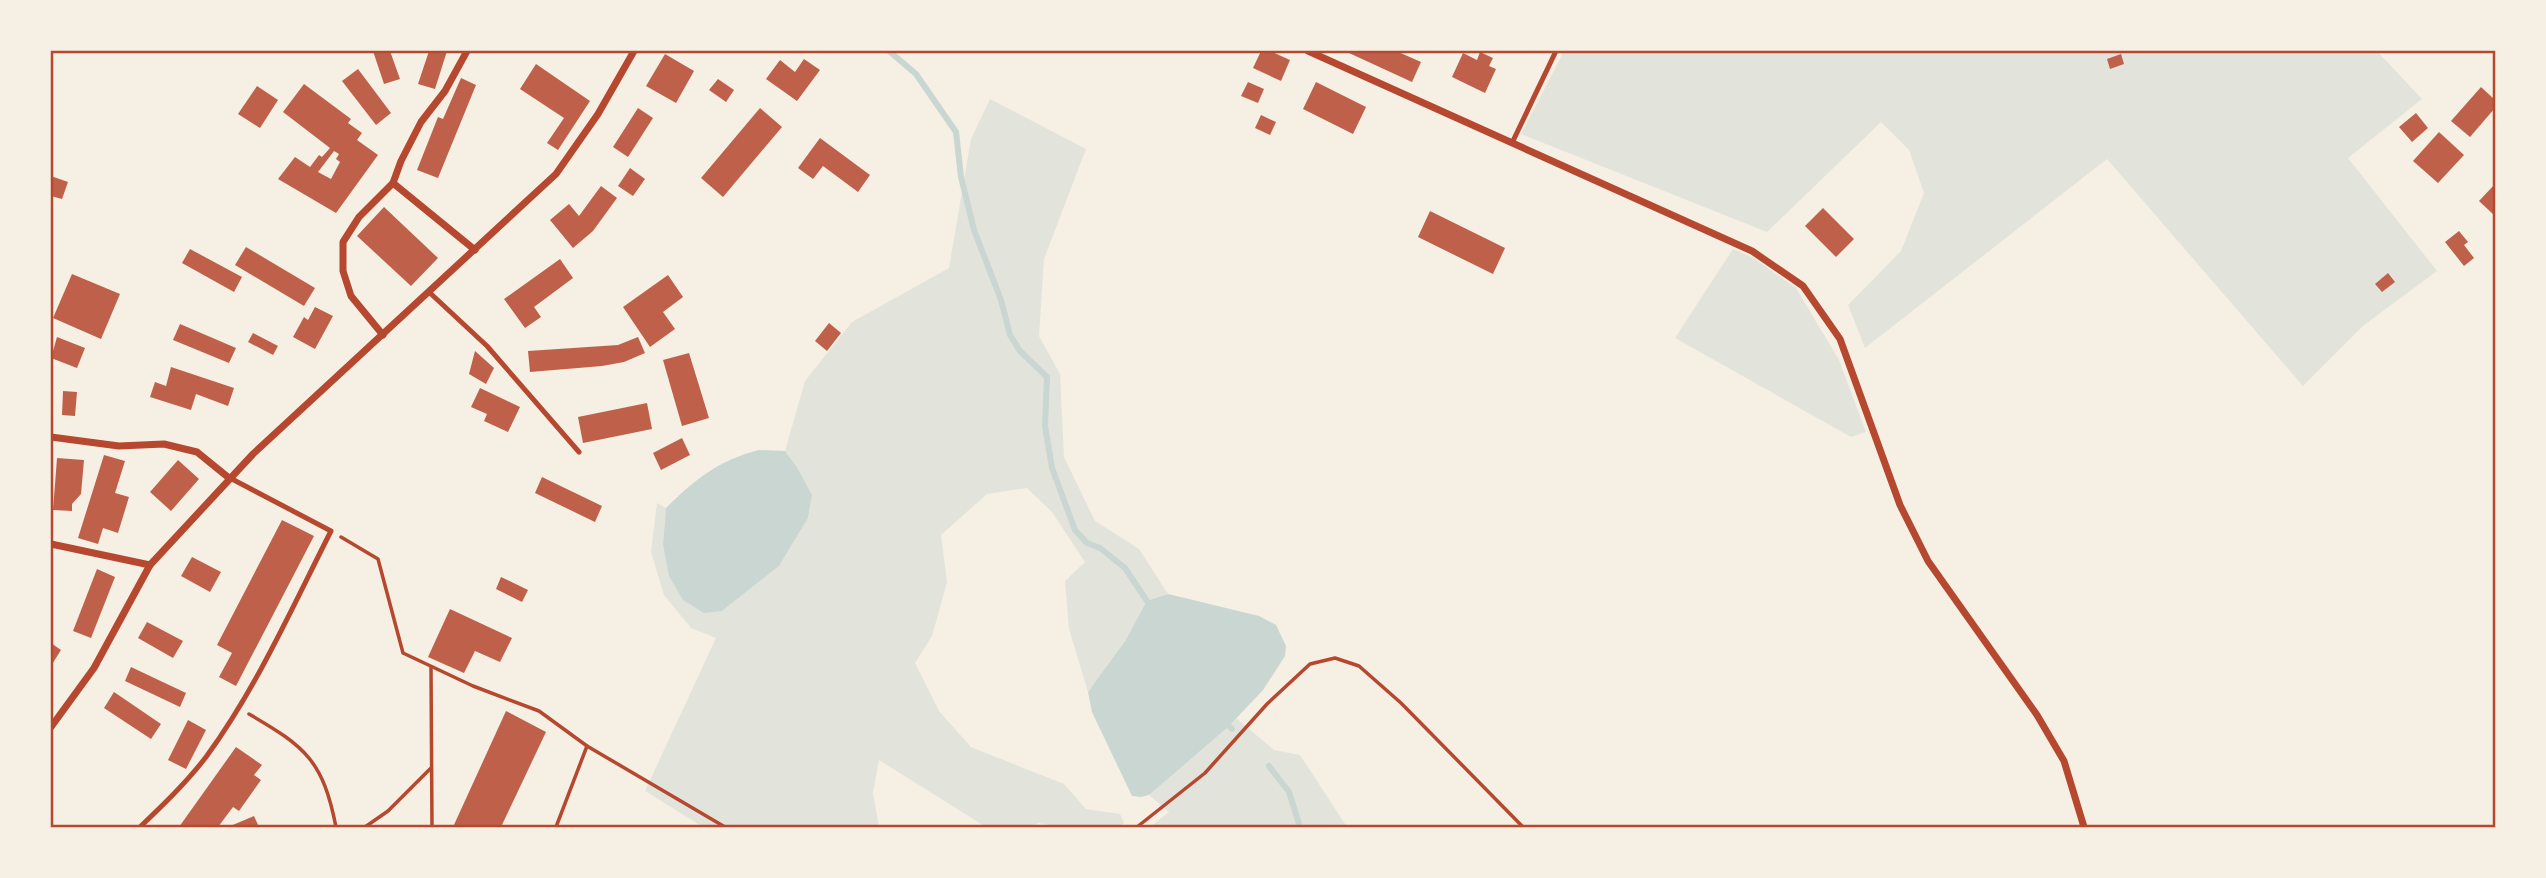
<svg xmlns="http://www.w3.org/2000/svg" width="2546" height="878" viewBox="0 0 2546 878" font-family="'Nunito Sans',sans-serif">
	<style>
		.green { fill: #e2e4dc }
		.water { fill: #c9d6d2 }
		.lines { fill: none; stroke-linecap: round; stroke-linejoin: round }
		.stream { stroke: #c9d6d2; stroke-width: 6 }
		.building { fill: #bf614a; fill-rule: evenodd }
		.path { stroke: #b5482f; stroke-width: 3.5 }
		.service { stroke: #b5482f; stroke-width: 5 }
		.minor { stroke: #b5482f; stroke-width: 7 }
		.neatline { fill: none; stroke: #b5482f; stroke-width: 2.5 }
	</style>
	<rect width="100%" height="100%" fill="#f6efe4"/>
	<g class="green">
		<path d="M1564,51H2377L2422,99L2348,158L2437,271L2364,325L2303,386L2107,159L1865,348L1848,305L1901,251L1924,193L1909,150L1881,122L1767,232L1521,134Z"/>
		<path d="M990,99L1086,149L1044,259L1039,336L1060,374L1064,457L1095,521L1139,549L1168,594L1147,602L1125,641L1088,692L1069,629L1065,581L1085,562L1052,512L1027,488L987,494L941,535L947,582L932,636L915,663L939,711L971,747L1064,784L1086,809L1120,814L1124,823L1118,827H1060L1039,823L1028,827H986L879,760L873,793L879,827H703L645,791L716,638L691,628L664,595L651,552L657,503L666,508L663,544L722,611L779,566L808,518L812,495L797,467L785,451L805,381L852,322L949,268L971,139Z"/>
		<path d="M1733,249L1752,257L1796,288L1839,360L1866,432L1851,437L1675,338Z"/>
		<path d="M1236,718L1274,750L1300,755L1347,827H1150L1169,812L1149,795Z"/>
	</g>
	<g class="water">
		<path d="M759,450L785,451L797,467L812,495L808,518L779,566L722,611L704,613L683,600L669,576L663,544L666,508C694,480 719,460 759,450Z"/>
		<path d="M1168,594L1259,616L1276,625L1286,646L1285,656L1263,690L1229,726L1149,795L1141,797L1132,796L1092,712L1088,692L1125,641L1147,601Z"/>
	</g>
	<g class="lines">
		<g class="stream">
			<path d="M889,51L916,74L956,132L961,177L974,230L1001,300L1010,335L1020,351L1047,377L1045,426L1052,468L1075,530L1087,543L1100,548L1125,568L1147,601"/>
			<path d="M1229,726L1232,729"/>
			<path d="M1269,766L1289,792L1300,827"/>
		</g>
	</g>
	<g class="building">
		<path d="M373,51H390L400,79L384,84Z"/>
		<path d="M429,51H447L435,89L418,84Z"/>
		<path d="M1261,51H1270L1290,60L1281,81L1253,68Z"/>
		<path d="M1350,51H1396L1421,62L1412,82L1349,53Z"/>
		<path d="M1480,52L1493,58L1489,66L1496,69L1485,93L1452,77L1463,53L1477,60Z"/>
		<path d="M665,54L694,71L676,103L646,86Z"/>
		<path d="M2121,54L2124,64L2110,69L2107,59Z"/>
		<path d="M804,59L820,70L797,101L766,79L780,60L795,72Z"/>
		<path d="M536,64L590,101L558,150L547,143L564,118L520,89Z"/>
		<path d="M358,69L391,113L376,125L342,81Z"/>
		<path d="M461,78L476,85L438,178L417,170L438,117L443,119Z"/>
		<path d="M718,79L734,90L726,102L709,90Z"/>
		<path d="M1248,82L1264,89L1258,103L1241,96Z"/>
		<path d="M1316,82L1366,107L1353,134L1303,109Z"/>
		<path d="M304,84L351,119L348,123L362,133L357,140L378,155L336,213L278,179L295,157L310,167L319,155L322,157L330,148L283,112ZM334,151L339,154L336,159L340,162L331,179L318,172Z"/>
		<path d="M257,86L278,100L260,128L238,114Z"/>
		<path d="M2481,87L2495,100V108L2470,137L2451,121Z"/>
		<path d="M638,108L653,118L628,157L613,147Z"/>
		<path d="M760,108L782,127L723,197L701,178Z"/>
		<path d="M2416,113L2428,128L2412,142L2399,127Z"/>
		<path d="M1261,115L1276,122L1270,135L1255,128Z"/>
		<path d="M2439,132L2464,155L2438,183L2413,161Z"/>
		<path d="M820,138L870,175L858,192L823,166L813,179L798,168Z"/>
		<path d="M630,168L645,179L633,196L618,186Z"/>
		<path d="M51,176L68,182L62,199L51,196Z"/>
		<path d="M2495,184V216L2479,201Z"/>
		<path d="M601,186L617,198L593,231L573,248L550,220L569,204L579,216Z"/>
		<path d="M384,207L438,258L411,286L357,236Z"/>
		<path d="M1823,208L1854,239L1836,257L1805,226Z"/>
		<path d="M1430,211L1505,248L1493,274L1418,237Z"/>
		<path d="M2459,231L2468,242L2464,245L2474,258L2464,266L2445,242Z"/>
		<path d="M246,247L315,288L304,306L235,265Z"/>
		<path d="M190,249L242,277L234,292L182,263Z"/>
		<path d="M560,259L573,278L534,307L541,317L525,328L504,299Z"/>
		<path d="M2388,273L2395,282L2382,292L2375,284Z"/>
		<path d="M72,274L120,294L101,339L53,318Z"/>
		<path d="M668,275L683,297L663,312L675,329L650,347L623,307Z"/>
		<path d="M315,307L333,316L315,349L293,337L304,317L308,320Z"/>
		<path d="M829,323L841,333L827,351L815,341Z"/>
		<path d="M180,324L236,348L229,363L173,340Z"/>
		<path d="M253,333L278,346L273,355L248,342Z"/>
		<path d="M57,337L85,348L77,368L51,358Z"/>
		<path d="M638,337L645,353L624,362L602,366L530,372L528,351L618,345Z"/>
		<path d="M475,351L494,368L486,384L469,374Z"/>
		<path d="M689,353L709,418L682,426L663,360Z"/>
		<path d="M171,367L234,388L228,406L196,394L191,410L150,397L155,382L166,386Z"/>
		<path d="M480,388L520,407L508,432L484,421L487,414L471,407Z"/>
		<path d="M63,391L77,392L75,416L62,415Z"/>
		<path d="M647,403L652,429L583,443L578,417Z"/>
		<path d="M682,438L690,455L661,470L653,453Z"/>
		<path d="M104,455L125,461L115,493L129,497L118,533L103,528L98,544L78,538Z"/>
		<path d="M57,458L84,460L81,494L72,504V511L53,510Z"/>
		<path d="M178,460L199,479L171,511L150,492Z"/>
		<path d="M542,477L602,506L595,522L535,493Z"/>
		<path d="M282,520L314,536L236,686L219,677L232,653L217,645Z"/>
		<path d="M192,557L221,572L210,592L181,576Z"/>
		<path d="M97,569L115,577L91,638L73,631Z"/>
		<path d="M501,577L528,590L522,602L496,589Z"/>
		<path d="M450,609L512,638L500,662L475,651L464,673L428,657Z"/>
		<path d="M147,622L183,641L173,658L138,638Z"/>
		<path d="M51,643L61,650L51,666Z"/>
		<path d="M131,667L186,693L180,707L125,681Z"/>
		<path d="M114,692L161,724L151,739L104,708Z"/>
		<path d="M506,711L546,732L501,827H453Z"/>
		<path d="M188,720L206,730L186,769L168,760Z"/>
		<path d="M236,747L262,765L254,775L261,780L239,811L233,807L218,827H179Z"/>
		<path d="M254,816L259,827H228Z"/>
	</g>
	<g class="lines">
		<g class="path">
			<path d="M341,537L378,559L403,653L473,686L539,711L587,746L556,827"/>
			<path d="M431,667L432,827"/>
			<path d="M249,714C306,747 323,761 336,827"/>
			<path d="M587,746L725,827"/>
			<path d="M365,827L388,811L431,768"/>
			<path d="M1137,827L1205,773L1267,704L1310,664L1335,658L1359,666L1401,703L1523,827"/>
		</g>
		<g class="service">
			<path d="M1512,143L1556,51"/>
			<path d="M429,292L487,346L579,452"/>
			<path d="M140,827C163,805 186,783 206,757C257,687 292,608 331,531L230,478"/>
		</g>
		<g class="minor">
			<path d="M467,51L445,91L421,122L401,161L393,183L475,250"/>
			<path d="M1308,51L1752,251L1803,286L1840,339L1900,505L1928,561L2037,715L2064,761L2084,827"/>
			<path d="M383,335L351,296L343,271V242L359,217L393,183"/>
			<path d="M51,437L119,446L164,444L197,452L229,478"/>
			<path d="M51,544L150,565"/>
			<path d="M51,727L94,668L150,565L253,454L556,174L598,114L634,51"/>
		</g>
	</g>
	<rect width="2546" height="878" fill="none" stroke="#f6efe4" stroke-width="105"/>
	<rect x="52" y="52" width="2442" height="774" class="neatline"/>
</svg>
